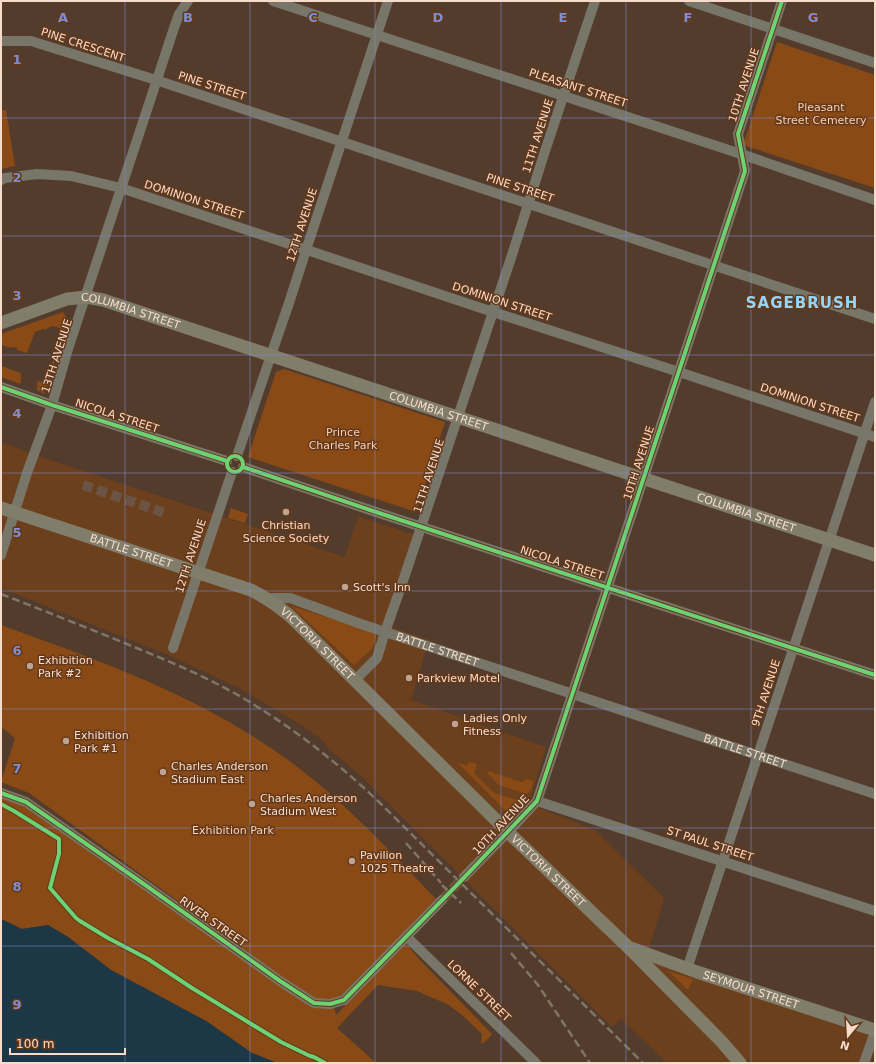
<svg xmlns="http://www.w3.org/2000/svg" width="876" height="1064" viewBox="0 0 876 1064" font-family="'DejaVu Sans',sans-serif">
	<style>
		.built { fill: #6c3f1d }
		.green { fill: #894a16 }
		.water { fill: #1c3745 }
		.lines { fill: none; stroke-linecap: round; stroke-linejoin: round }
		.minor-tunnel { stroke: #6c5444; stroke-width: 10; stroke-dasharray: 10 5; stroke-linecap: butt }
		.minor { stroke: #787668; stroke-width: 10 }
		.major { stroke: #817d6b; stroke-width: 13 }
		.rail { stroke: #7f7669; stroke-width: 2.5; stroke-dasharray: 8 4; stroke-linecap: butt }
		.cycleway-casing { stroke: #64391b; stroke-width: 6 }
		.cycleway { stroke: #6cd273; stroke-width: 4 }
		.grid { fill: none; stroke: #7f8ed2; stroke-width: 1; stroke-opacity: 0.55 }
		.poi-dot { fill: #bea493; stroke: #64391b; stroke-width: 1.5 }
		.labels { text-anchor: middle; dominant-baseline: central; stroke-width: 3; stroke-linejoin: round; paint-order: stroke }
		.street-label { font-size: 11px; fill: #f7dccb; stroke: #64391b }
		.park-label { font-size: 11px; fill: #fad0b5; stroke: #64391b }
		.poi-label { font-size: 11px; fill: #f7dccb; stroke: #64391b; text-anchor: start }
		.district-label { font-size: 15px; font-weight: bold; letter-spacing: 1px; fill: #97d5f8; stroke: #64391b }
		.grid-label { font-size: 13px; text-anchor: middle; font-weight: bold; fill: #7f8ed2; stroke: #64391b; stroke-width: 3; stroke-linejoin: round; paint-order: stroke }
	</style>
	<rect width="100%" height="100%" fill="#533c2c"/>
	<path class="built" d="M1,442L41,457L345,557L358,516L415,535L387,626L429,640L411,700L546,747L529,804L595,830L664,898L649,949L875,1026V1047L871,1063H753L749,1059L745,1063H667L621,1019L612,1027L360,775L329,749L321,739L306,728L239,688L166,654L1,588Z"/>
	<g class="green">
		<path d="M777,42L875,75V188L743,145Z"/>
		<path d="M1,110H6L15,166L1,169Z"/>
		<path d="M63,312L68,320L44,394L37,390V381L46,383L63,329L53,326L47,328L46,330L43,329L35,332L27,353L17,350V348L13,347L12,348L1,345V334Z"/>
		<path d="M1,366L21,373V381L20,384L4,378L1,376Z"/>
		<path d="M284,369L445,422L416,512L248,457L276,372Z"/>
		<path d="M231,508L248,514L245,523L228,518Z"/>
		<path d="M291,606L377,633L372,649L354,665Z"/>
		<path d="M1,625C101,661 202,697 288,760C343,800 389,850 436,899L342,998L314,1000L29,793L1,782L15,738L1,727Z"/>
		<path d="M469,762L477,764L474,773L494,793L517,800L519,805L514,812H507L458,763L467,765Z"/>
		<path d="M488,771L521,782L527,779L534,781L530,792L526,794L499,785L487,773Z"/>
		<path d="M1,795L25,804L314,1006H334L336,1015L406,943L418,958L492,1034L487,1040L481,1044L482,1034L463,1016L449,1005L417,991L378,985L337,1028L376,1063H277L252,1053L206,1021L111,970L68,937L48,925L22,929L1,919Z"/>
		<path d="M668,971L693,979L688,990Z"/>
	</g>
	<path class="water" d="M1,919L22,929L48,925L68,937L111,970L206,1021L252,1053L277,1063H1Z"/>
	<g class="lines">
		<g class="minor-tunnel">
			<path d="M83,485L168,514"/>
			<path d="M442,900L464,877"/>
		</g>
		<g class="minor">
			<path d="M273,1L741,154L875,200"/>
			<path d="M689,1L875,63"/>
			<path d="M1,41H31L156,80L875,319"/>
			<path d="M1,180L5,178L37,174L71,176L121,188L493,312L679,372L875,437"/>
			<path d="M1,387L52,405L227,461"/>
			<path d="M237,456L268,364L289,303L308,244L388,1"/>
			<path d="M243,467L376,512L875,675"/>
			<path d="M1,555L27,473L52,405L68,349L174,28L179,14L188,1"/>
			<path id="s1" d="M268,598H290L361,624L875,794"/>
			<path d="M173,648L232,472"/>
			<path d="M355,680L377,658L385,632L404,578L511,258L545,151L595,1"/>
			<path d="M1,793L26,802L141,882L280,981L314,1003L330,1004L344,1000L442,900"/>
			<path d="M537,801L875,911"/>
			<path d="M464,877L508,832L537,801L745,171L738,134L782,1"/>
			<path d="M407,937L536,1063"/>
			<path d="M687,969L875,402"/>
			<path d="M864,1063L875,1032"/>
		</g>
		<g class="major">
			<path id="s2" d="M1,323L67,299L86,297L103,300L875,555"/>
			<path id="s3" d="M1,508L251,590C267,598 276,604 290,616L508,832L628,947L722,1042L740,1063"/>
			<path id="s4" d="M631,948L697,972L875,1030"/>
		</g>
		<g class="rail">
			<path d="M1,594C47,612 93,630 139,649C176,664 213,680 248,701C296,730 339,764 379,802L643,1063"/>
			<path d="M406,843L441,883"/>
			<path d="M442,885L461,903"/>
			<path d="M511,953L538,985L590,1063"/>
		</g>
		<g class="cycleway-casing">
			<g id="cycleway">
				<path d="M1,387L52,405L227,461"/>
				<circle cx="235" cy="464" r="8"/>
				<path d="M243,467L376,512L875,675"/>
				<path d="M1,793L26,802L141,882L280,981L314,1003L330,1004L344,1000L456,886L537,801L745,171L738,134L782,1"/>
				<path d="M1,804L14,811L59,839V854L50,888L76,918L80,921L108,938L148,959L192,988L281,1042L310,1056L314,1057L325,1063"/>
			</g>
		</g>
		<use href="#cycleway" class="cycleway"/>
	</g>
	<path class="grid" d="M125,1V1063M250,1V1063M375,1V1063M501,1V1063M626,1V1063M751,1V1063M1,118H875M1,236H875M1,355H875M1,473H875M1,591H875M1,709H875M1,828H875M1,946H875"/>
	<g class="poi-dot">
		<circle cx="286" cy="512" r="4"/>
		<circle cx="345" cy="587" r="4"/>
		<circle cx="30" cy="666" r="4"/>
		<circle cx="409" cy="678" r="4"/>
		<circle cx="455" cy="724" r="4"/>
		<circle cx="66" cy="741" r="4"/>
		<circle cx="163" cy="772" r="4"/>
		<circle cx="252" cy="804" r="4"/>
		<circle cx="352" cy="861" r="4"/>
	</g>
	<g class="labels">
		<g class="street-label">
			<text transform="translate(83 45) rotate(18)">PINE CRESCENT</text>
			<text transform="translate(744 85) rotate(-72)">10TH AVENUE</text>
			<text transform="translate(212 86) rotate(18)">PINE STREET</text>
			<text transform="translate(578 88) rotate(18)">PLEASANT STREET</text>
			<text transform="translate(538 136) rotate(-72)">11TH AVENUE</text>
			<text transform="translate(520 188) rotate(18)">PINE STREET</text>
			<text transform="translate(194 200) rotate(18)">DOMINION STREET</text>
			<text transform="translate(302 225) rotate(-72)">12TH AVENUE</text>
			<text transform="translate(502 302) rotate(18)">DOMINION STREET</text>
			<text stroke="none"><textPath href="#s2" startOffset="136">COLUMBIA STREET</textPath></text>
			<text transform="translate(57 356) rotate(-72)">13TH AVENUE</text>
			<text transform="translate(810 403) rotate(18)">DOMINION STREET</text>
			<text stroke="none"><textPath href="#s2" startOffset="460">COLUMBIA STREET</textPath></text>
			<text transform="translate(117 416) rotate(18)">NICOLA STREET</text>
			<text transform="translate(639 463) rotate(-72)">10TH AVENUE</text>
			<text transform="translate(429 476) rotate(-72)">11TH AVENUE</text>
			<text stroke="none"><textPath href="#s2" startOffset="784">COLUMBIA STREET</textPath></text>
			<text stroke="none"><textPath href="#s3" startOffset="137">BATTLE STREET</textPath></text>
			<text transform="translate(191 556) rotate(-72)">12TH AVENUE</text>
			<text transform="translate(562 563) rotate(18)">NICOLA STREET</text>
			<text stroke="none"><textPath href="#s3" startOffset="349">VICTORIA STREET</textPath></text>
			<text stroke="none"><textPath href="#s1" startOffset="178">BATTLE STREET</textPath></text>
			<text transform="translate(766 693) rotate(-72)">9TH AVENUE</text>
			<text stroke="none"><textPath href="#s1" startOffset="502">BATTLE STREET</textPath></text>
			<text transform="translate(501 825) rotate(-47)">10TH AVENUE</text>
			<text transform="translate(710 844) rotate(18)">ST PAUL STREET</text>
			<text stroke="none"><textPath href="#s3" startOffset="673">VICTORIA STREET</textPath></text>
			<text transform="translate(213 922) rotate(35)">RIVER STREET</text>
			<text stroke="none"><textPath href="#s4" startOffset="127">SEYMOUR STREET</textPath></text>
			<text transform="translate(479 991) rotate(44)">LORNE STREET</text>
		</g>
		<g class="park-label">
			<text x="821" y="107">Pleasant<tspan x="821" dy="13">Street Cemetery</tspan></text>
			<text x="343" y="432">Prince<tspan x="343" dy="13">Charles Park</tspan></text>
			<text x="233" y="830">Exhibition Park</text>
		</g>
		<g class="poi-label">
			<text x="286" y="525" text-anchor="middle">Christian<tspan x="286" dy="13">Science Society</tspan></text>
			<text x="353" y="587">Scott's Inn</text>
			<text x="38" y="660">Exhibition<tspan x="38" dy="13">Park #2</tspan></text>
			<text x="417" y="678">Parkview Motel</text>
			<text x="463" y="718">Ladies Only<tspan x="463" dy="13">Fitness</tspan></text>
			<text x="74" y="735">Exhibition<tspan x="74" dy="13">Park #1</tspan></text>
			<text x="171" y="766">Charles Anderson<tspan x="171" dy="13">Stadium East</tspan></text>
			<text x="260" y="798">Charles Anderson<tspan x="260" dy="13">Stadium West</tspan></text>
			<text x="360" y="855">Pavilion<tspan x="360" dy="13">1025 Theatre</tspan></text>
		</g>
		<g class="district-label">
			<text x="802" y="303">SAGEBRUSH</text>
		</g>
	</g>
	<g class="grid-label">
		<text x="63" y="22">A</text>
		<text x="188" y="22">B</text>
		<text x="313" y="22">C</text>
		<text x="438" y="22">D</text>
		<text x="563" y="22">E</text>
		<text x="688" y="22">F</text>
		<text x="813" y="22">G</text>
		<text x="17" y="64">1</text>
		<text x="17" y="182">2</text>
		<text x="17" y="300">3</text>
		<text x="17" y="418">4</text>
		<text x="17" y="537">5</text>
		<text x="17" y="655">6</text>
		<text x="17" y="773">7</text>
		<text x="17" y="891">8</text>
		<text x="17" y="1009">9</text>
	</g>
	<rect width="876" height="1064" fill="none" stroke="#f7dccb" stroke-width="4"/>
	<g transform="translate(848 1036) rotate(198)" stroke="#64391b" stroke-width="3" paint-order="stroke">
	<path d="M0-3L7 15L0 10L-7 15Z" fill="#f7dccb"/>
	<text y="-6" font-size="11" font-weight="bold" text-anchor="middle" fill="#f7dccb">N</text>
	</g>
	<path d="M10 1048v6h115v-6" fill="none" stroke="#f7dccb" stroke-width="2"/>
	<text x="16" y="1048" font-size="12" fill="#f7dccb" stroke="#64391b" stroke-width="3" paint-order="stroke">100 m</text>
</svg>
